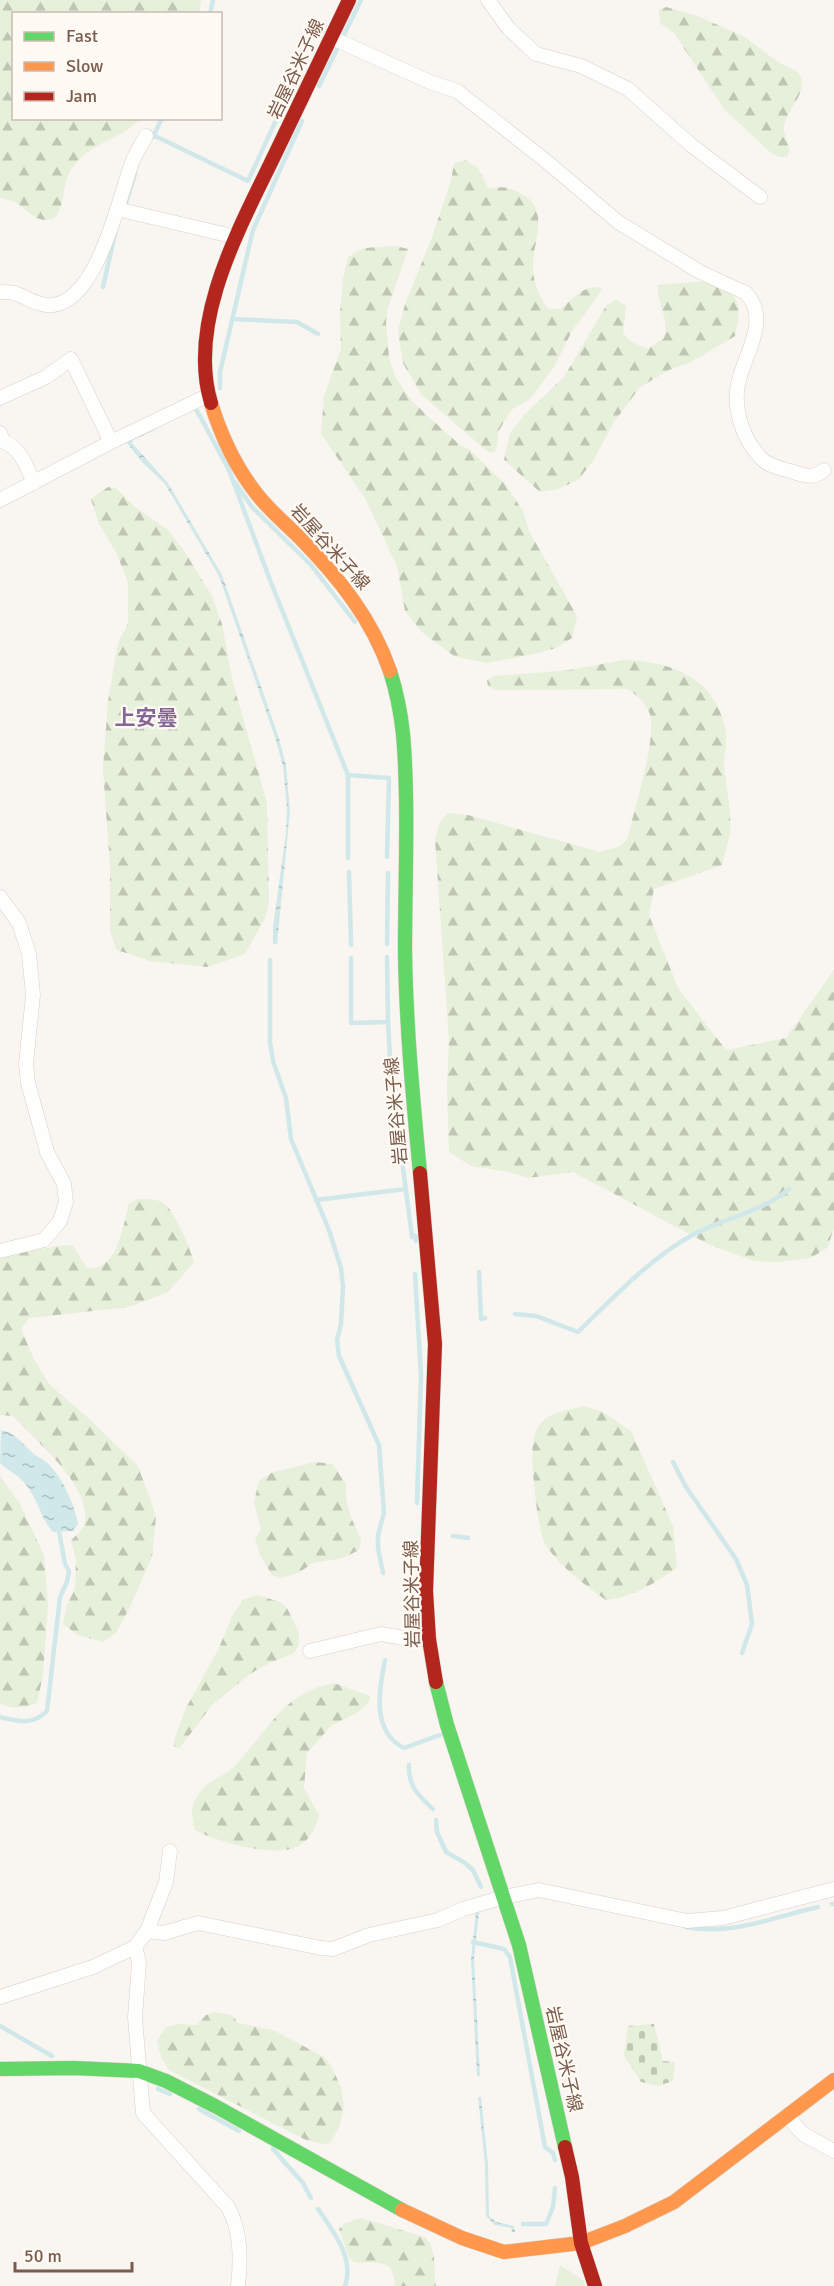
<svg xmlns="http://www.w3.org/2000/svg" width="834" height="2286" viewBox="0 0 834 2286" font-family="Signika,'Noto Sans JP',sans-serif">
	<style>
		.grass { fill: #e7f0db }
		.forest { fill: url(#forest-firs) }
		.cemetery { fill: url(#cemetery-stones) }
		.water { fill: url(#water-ripples) }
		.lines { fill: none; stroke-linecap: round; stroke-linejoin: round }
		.stream { stroke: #d0e8ea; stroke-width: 4.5 }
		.street-casing { stroke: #d7d1cb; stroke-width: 15 }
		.fast-casing { stroke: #d9d2cb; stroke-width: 15 }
		.slow-casing { stroke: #d9d2cb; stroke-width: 15 }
		.jam-casing { stroke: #d9d2cb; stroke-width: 15 }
		.street { stroke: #fefefd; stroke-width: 14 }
		.fast { stroke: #63d668; stroke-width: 14 }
		.slow { stroke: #ff974d; stroke-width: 14 }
		.jam { stroke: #b3261e; stroke-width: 14 }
		.labels { text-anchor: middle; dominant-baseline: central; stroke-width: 4.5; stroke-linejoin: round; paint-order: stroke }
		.street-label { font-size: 18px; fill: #7a5c4d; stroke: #fffaf3 }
		.quarter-label { font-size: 21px; font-weight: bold; fill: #846695; stroke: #fffaf3 }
	</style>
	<defs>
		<pattern id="forest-firs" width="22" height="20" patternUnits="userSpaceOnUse" patternTransform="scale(1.5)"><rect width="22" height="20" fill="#e7f0db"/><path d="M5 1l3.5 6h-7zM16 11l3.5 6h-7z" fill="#c0c6b4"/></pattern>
		<pattern id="cemetery-stones" width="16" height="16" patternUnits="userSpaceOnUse" patternTransform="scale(1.5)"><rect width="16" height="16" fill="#e7f0db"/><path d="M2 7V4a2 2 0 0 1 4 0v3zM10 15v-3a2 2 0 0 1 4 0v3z" fill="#c0c6b4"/></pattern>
		<pattern id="water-ripples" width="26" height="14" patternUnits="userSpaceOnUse" patternTransform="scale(1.5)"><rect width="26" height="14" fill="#d0e8ea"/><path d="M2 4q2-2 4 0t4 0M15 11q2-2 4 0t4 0" fill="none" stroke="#aebfc0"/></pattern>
	</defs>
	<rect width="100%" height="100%" fill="#f9f5f0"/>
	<path class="grass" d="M560,2265L584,2281L585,2286H555Z"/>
	<g class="forest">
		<path d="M0,0H201L199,13L14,14V118L140,119C121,139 88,144 72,168C60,185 67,205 54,219C32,223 31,211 15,202C11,200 4,199 0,198Z"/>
		<path d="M666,7L695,15L743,36L778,62L799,73C809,94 788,106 784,126C782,137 794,147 787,157H780L771,153L724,109L674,33L660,23L659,10Z"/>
		<path d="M466,160L478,168L489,189C501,186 509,187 520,193C553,209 531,243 533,270C534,285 540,297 548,309H561C573,298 581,287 599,287L602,290L572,331L554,367L530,399L511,410L498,432L497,446L494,452H488L421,394L403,363L398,331L405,304L431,240L451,181L454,163Z"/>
		<path d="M396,246L408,249L388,308L386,321L389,358L396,378L412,401L431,419L460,445L470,450L505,484L523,511L529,531L577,616L572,638L556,648L535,654L486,663L454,656L423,633L405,611L397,566L365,498L321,434L324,396L341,349L340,313L343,279L348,257L364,248Z"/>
		<path d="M709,281C741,295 742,304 735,336L691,362L669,370L640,387L614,422L593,461L578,480L558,489L540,492L504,460L510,433L524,415L564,377L606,306L616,299L626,306L623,333L631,342L648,349L664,338C670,315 656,305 658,285Z"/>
		<path d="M108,487L116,488L135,507L168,530L186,554L212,596L222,624L233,683L267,803L269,900L265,918L245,954L207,967L150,961L117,950L110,932V866L103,769L108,701L118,643L128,623V583L117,554L99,524L91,499Z"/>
		<path d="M624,660C672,662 714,676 725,728C728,740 724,753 724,765C726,788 732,811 730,834C728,844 724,855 722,865L654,889L649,915L678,988L726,1050L786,1038L834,970V1227L828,1247L811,1258L779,1262L754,1261L710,1245L573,1172L528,1178L509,1172L471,1166L449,1152L447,1090L449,1040L435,839L439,824L448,813L468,815L600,852L618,847L627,840C633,814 659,733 649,712C644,701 637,695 627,689L496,690L488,686L487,680L494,676L570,670Z"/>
		<path d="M138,1199C147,1199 159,1198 166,1205C176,1215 190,1248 194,1262L168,1292L129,1307L29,1318L21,1329L34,1359L49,1384L86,1416L138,1466L156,1516L152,1557L129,1609L116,1633L103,1642L78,1635L63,1624L67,1605L75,1589L76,1560L71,1541C75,1535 83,1532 85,1523C91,1484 36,1442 13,1416L0,1415V1256L64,1245L73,1246L87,1268C117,1273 123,1225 129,1204Z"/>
		<path d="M583,1406L601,1411L631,1431L673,1526L677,1568C654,1583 634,1597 606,1600C585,1585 559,1566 545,1544C538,1534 530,1458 533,1444C533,1438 537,1427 541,1423C552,1411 569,1410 583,1406Z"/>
		<path d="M315,1462L333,1464L346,1484V1499L350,1515L361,1540L359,1550L343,1558L313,1563L298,1573L282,1578L272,1575L260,1555L255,1539L261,1530L254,1502L259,1481L271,1473Z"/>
		<path d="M0,1476L20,1504L44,1555L48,1605L43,1675L37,1703C24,1708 12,1710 0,1703Z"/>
		<path d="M257,1595L280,1602L287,1608L299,1633V1645L294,1653L261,1667L246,1677L212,1705L179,1749L174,1746V1740L186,1708L218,1650L233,1614L243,1600Z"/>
		<path d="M334,1683L370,1696L369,1702L359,1712L332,1725L307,1753L304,1788L319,1815C316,1826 313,1835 303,1843C283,1861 217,1842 195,1830C193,1821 190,1812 194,1803C204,1780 217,1781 234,1767C239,1762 244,1755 249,1749C276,1718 289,1692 334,1683Z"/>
		<path d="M214,2012L232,2015L238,2023L273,2030L324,2057L332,2067L341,2088L344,2106L339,2128L330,2143L321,2144L304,2139L169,2070L161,2057L157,2041L166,2027L178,2024L197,2025L206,2015Z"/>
		<path d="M361,2218L425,2237C438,2252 433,2268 436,2286H395C393,2256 378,2265 354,2262L349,2257L339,2229L345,2223Z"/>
	</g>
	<path class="cemetery" d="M654,2024L663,2061L675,2062L673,2081L658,2086L641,2082L624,2056L628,2026Z"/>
	<g class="water">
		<path d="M153,426L155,430L133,440L132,443L168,483L222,575L279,738L286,765L290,811L277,944H273V927L286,833L287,810L283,766L275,737L219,576L165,484L142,462L127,443V440Z"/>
		<path d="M1,1430C15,1432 21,1443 31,1451C35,1456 41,1458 46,1462C61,1474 75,1505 78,1524L73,1531L53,1532C41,1519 39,1503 29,1489C22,1477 10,1472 0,1463Z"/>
		<path d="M476,1911L479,1912L474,1959L480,2076H477L471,1959Z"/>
		<path d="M478,2097H481L488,2164L489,2216L496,2222L514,2226L515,2232H512L511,2228L495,2225L486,2216L485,2164Z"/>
	</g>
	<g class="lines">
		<g class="stream">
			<path d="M210,14L213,0"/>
			<path d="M319,86L361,0"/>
			<path d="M155,136L248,181L302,64"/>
			<path d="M153,137L162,118"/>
			<path d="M125,206L135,174"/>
			<path d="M103,287L115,234"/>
			<path d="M232,319L297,322L318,334"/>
			<path d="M220,388V372L253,230L302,121"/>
			<path d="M196,409L229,470L270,580L348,775V858"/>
			<path d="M234,481L252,507L311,565L355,622"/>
			<path d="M348,775L389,778L387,857"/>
			<path d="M349,872L351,945"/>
			<path d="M387,944L388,873"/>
			<path d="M387,957L388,1022L391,1076L412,1237L416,1236V1241"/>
			<path d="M351,958V1023L388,1022"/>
			<path d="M270,960V1042L273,1061L286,1098L291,1139L329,1230L341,1268L343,1287L341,1324L337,1340L339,1356L379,1445L384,1513L378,1535V1548L383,1573"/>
			<path d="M316,1200L405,1189"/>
			<path d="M479,1272L481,1319L485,1318"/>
			<path d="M415,1274L421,1376L417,1503"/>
			<path d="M515,1314L536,1316L578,1332C614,1297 649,1259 694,1234C725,1218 762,1212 789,1189"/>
			<path d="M673,1462L686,1487L736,1559L747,1585L752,1624L742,1653"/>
			<path d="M453,1536L468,1538"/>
			<path d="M385,1660C379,1690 371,1731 404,1748L440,1735"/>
			<path d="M0,1717C17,1721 33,1726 47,1711L60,1597L67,1582L69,1571L65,1564L58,1526"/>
			<path d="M409,1765C408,1786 418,1795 433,1809"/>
			<path d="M436,1820L437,1832L446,1852L465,1863L473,1870L481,1887"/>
			<path d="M832,1904H834"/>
			<path d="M686,1927C731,1936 774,1917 818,1907"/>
			<path d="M473,1942L504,1949L510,1957L545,2147L553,2153L555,2160"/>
			<path d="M0,2026L52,2056"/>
			<path d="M158,2089L170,2094"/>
			<path d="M199,2109L239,2131"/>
			<path d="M273,2149L303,2183L311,2198"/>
			<path d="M318,2209C333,2231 355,2258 345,2286"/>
			<path d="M523,2224H546L553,2207L555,2188"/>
		</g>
		<g class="street-casing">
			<g id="street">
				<path d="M488,0L509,29L536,54L581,66L628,89L691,145L760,197"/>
				<path d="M330,37L430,82L457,91L546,161L618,222L700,272L746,293C770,319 746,352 739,380C732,406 742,439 761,458C768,466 780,468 790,471C803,475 813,480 824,470"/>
				<path d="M117,209L236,237"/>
				<path d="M0,292C4,292 10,292 14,293C27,297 39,307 53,305C99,299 119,196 133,160C136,152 142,144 146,136"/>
				<path d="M0,398L46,377L71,359L111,442"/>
				<path d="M0,433L3,441C21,449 26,465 34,483"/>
				<path d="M0,500L111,442L209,395"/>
				<path d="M0,897L19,923L29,954L33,995L26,1064L28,1083L47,1152L64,1184L66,1202L60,1221L44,1240L0,1251"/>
				<path d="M310,1651L381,1634L410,1639H429"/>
				<path d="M147,1931L164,1933L198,1923L321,1948L333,1949L369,1935L438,1920L463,1909L504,1897L539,1890L687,1921L723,1918L834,1889"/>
				<path d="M135,1947L139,1962L135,2018L143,2113L228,2207C241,2231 241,2259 238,2286"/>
				<path d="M0,1997L93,1967L135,1947L147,1931L166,1882L170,1851"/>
				<path d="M787,2116L803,2134L834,2151"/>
			</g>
		</g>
		<g class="fast-casing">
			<g id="fast">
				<path d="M390,671C404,715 405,751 406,796C407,848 405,899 405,951C406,1025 413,1099 420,1173"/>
				<path d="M436,1682L447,1725L519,1945L565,2147"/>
				<path d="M0,2069L74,2068L139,2071L166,2081L215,2106L402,2210"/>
			</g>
		</g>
		<g class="slow-casing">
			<g id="slow">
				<path d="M211,403C221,436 235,466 256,493C269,510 286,524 301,539C339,578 372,619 390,671"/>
				<path d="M402,2210L462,2238L504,2252L581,2243L625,2226L674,2202L834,2080"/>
			</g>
		</g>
		<g class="jam-casing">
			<g id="jam">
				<path d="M211,403C186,319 243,222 278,148C302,99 325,49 349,0"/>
				<path d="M420,1173L435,1344L426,1591L429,1639L436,1682"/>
				<path d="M565,2147L572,2177L581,2243L595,2286"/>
			</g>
		</g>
		<use href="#street" class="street"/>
		<use href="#fast" class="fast"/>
		<use href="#slow" class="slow"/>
		<use href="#jam" class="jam"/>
	</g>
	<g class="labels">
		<g class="street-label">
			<text transform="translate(296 69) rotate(-65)">岩屋谷米子線</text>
			<text transform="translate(330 547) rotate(48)">岩屋谷米子線</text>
			<text transform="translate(396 1111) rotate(-95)">岩屋谷米子線</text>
			<text transform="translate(412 1594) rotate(-91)">岩屋谷米子線</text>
			<text transform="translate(564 2059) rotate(77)">岩屋谷米子線</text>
		</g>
		<g class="quarter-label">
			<text x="146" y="718">上安曇</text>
		</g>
	</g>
	<rect x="12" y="12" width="210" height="108" fill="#fffaf3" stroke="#cabbb1" stroke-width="1.5"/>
	<rect x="24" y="32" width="30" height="9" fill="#63d668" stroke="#cabbb1" stroke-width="1.5"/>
	<text x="66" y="42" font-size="18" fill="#7a5c4d">Fast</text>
	<rect x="24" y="62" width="30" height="9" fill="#ff974d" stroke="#cabbb1" stroke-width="1.5"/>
	<text x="66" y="72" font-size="18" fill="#7a5c4d">Slow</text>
	<rect x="24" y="92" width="30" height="9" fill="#b3261e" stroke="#cabbb1" stroke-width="1.5"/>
	<text x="66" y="102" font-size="18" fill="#7a5c4d">Jam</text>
	<path d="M15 2262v9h117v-9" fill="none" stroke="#7a5c4d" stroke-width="3"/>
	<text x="24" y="2262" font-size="18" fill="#7a5c4d" stroke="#fffaf3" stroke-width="4.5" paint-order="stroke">50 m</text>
</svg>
